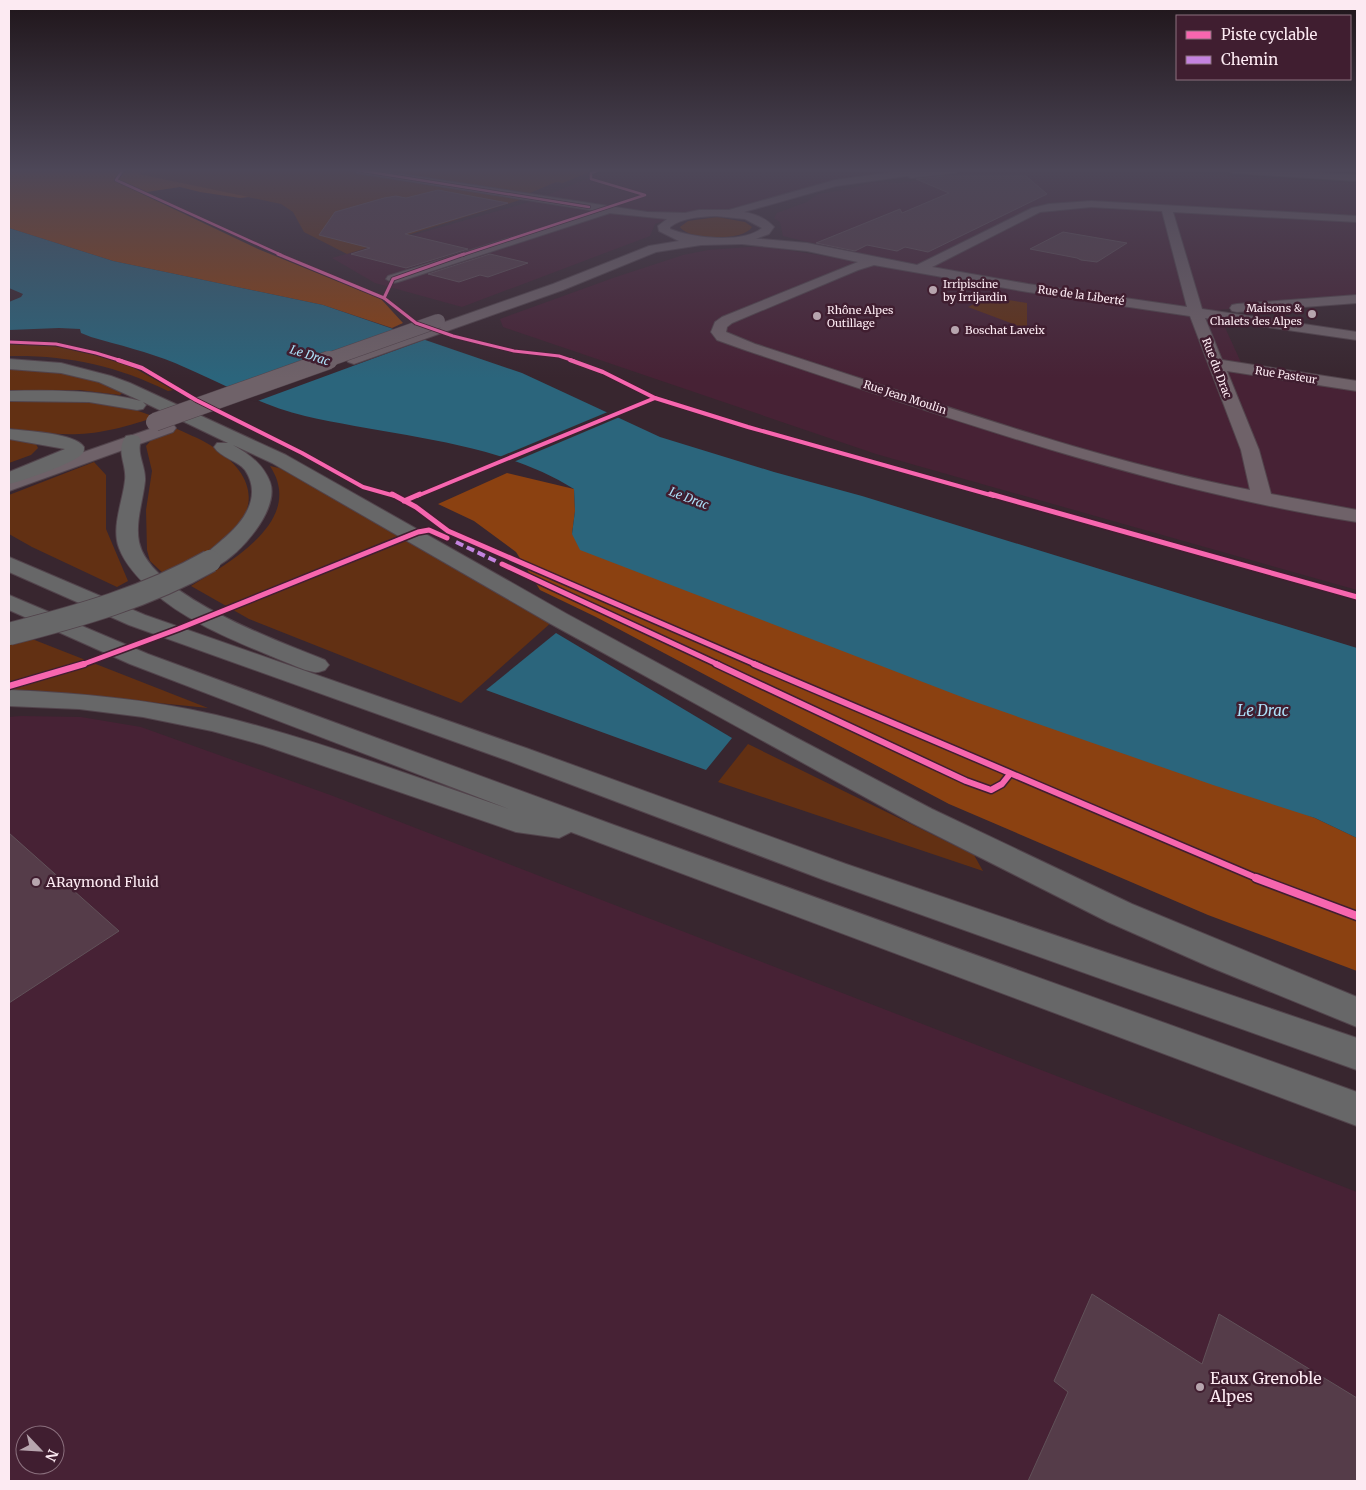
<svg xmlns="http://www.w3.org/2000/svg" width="1366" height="1490" viewBox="0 0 1366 1490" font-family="Merriweather,serif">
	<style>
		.built { fill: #472235; fill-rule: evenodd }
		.green { fill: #623013 }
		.forest { fill: #8b4111 }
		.water { fill: #2b657c }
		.pier { fill: #38262f }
		.building { fill: #553c49; stroke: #615159 }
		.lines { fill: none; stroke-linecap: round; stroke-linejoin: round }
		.street-casing { stroke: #52444c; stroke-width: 2 }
		.secondary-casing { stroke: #52444c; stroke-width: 2 }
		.highway-casing { stroke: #52444c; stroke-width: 2 }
		.street { fill: #6f6269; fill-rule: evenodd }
		.secondary { fill: #6f6269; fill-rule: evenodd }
		.highway { fill: #676768; fill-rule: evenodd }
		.secondary-bridge-far1-casing { stroke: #52444c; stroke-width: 15; stroke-linecap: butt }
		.secondary-bridge-casing { stroke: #52444c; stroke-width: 19; stroke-linecap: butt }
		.highway-bridge-casing { stroke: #52444c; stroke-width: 24; stroke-linecap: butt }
		.secondary-bridge-far1 { stroke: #6f6269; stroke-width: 14 }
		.secondary-bridge { stroke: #6f6269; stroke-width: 18 }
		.highway-bridge { stroke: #676768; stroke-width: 22 }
		.quiet { stroke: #c483df; stroke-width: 4; stroke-dasharray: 8 4; stroke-linecap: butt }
		.cycleway-far5-casing { stroke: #401e30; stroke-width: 4 }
		.cycleway-far4-casing { stroke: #401e30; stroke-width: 5 }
		.cycleway-far3-casing { stroke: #401e30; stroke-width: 5.5 }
		.cycleway-far2-casing { stroke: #401e30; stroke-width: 8 }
		.cycleway-far1-casing { stroke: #401e30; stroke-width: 9 }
		.cycleway-casing { stroke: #401e30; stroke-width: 11 }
		.cycleway-far5 { stroke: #f766af; stroke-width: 2.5 }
		.cycleway-far4 { stroke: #f766af; stroke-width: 3 }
		.cycleway-far3 { stroke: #f766af; stroke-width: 4 }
		.cycleway-far2 { stroke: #f766af; stroke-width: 5 }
		.cycleway-far1 { stroke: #f766af; stroke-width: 6 }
		.cycleway { stroke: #f766af; stroke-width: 8 }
		.poi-dot { fill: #b7a5ae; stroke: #401e30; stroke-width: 2 }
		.labels { text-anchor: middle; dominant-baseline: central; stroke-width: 5; stroke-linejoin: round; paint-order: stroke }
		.far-poi-label { font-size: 11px; fill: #fceaf2; stroke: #401e30; text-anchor: start }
		.far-street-label { font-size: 11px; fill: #fceaf2; stroke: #401e30 }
		.far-water-label { font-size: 12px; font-style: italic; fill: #ade1f9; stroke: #401e30 }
		.poi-label { font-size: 14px; fill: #fceaf2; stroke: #401e30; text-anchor: start }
		.water-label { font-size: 15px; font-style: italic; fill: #ade1f9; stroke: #401e30 }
		.near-poi-label { font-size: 16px; fill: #fceaf2; stroke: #401e30; text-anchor: start }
	</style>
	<rect width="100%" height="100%" fill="#38262f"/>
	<g class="built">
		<path d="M608,170H922L869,176L787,193L733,209L681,214L655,224L650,236L462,307L375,283L332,258L533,201Z"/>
		<path d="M980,170L1149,171L1357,183V300L1217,310L1244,369L1357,386V590L876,454L503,327L500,319L613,278L683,255L708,250L762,246L933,273L783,236L780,222L774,218L777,213L807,202L818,194L845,190L874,182L901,183Z"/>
		<path d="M20,716L81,717L141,727L333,796L1357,1192V1481H9V717ZM25,1435H55V1465H25Z"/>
	</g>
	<g class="green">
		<path d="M155,170H341L523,199L347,254L304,232L293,212L281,204L138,174Z"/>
		<path d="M379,170H594L563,183L556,182L530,193Z"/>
		<path d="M717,217L745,222L752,227C744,241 689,241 680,227L688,221Z"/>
		<path d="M989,297L1027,303V329L968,307Z"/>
		<path d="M9,343C50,342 95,349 132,367C146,374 159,382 173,390L168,391C115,365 67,355 9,356Z"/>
		<path d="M9,367C49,369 86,376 124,391L120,395L79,390L9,392Z"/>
		<path d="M9,399C58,397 109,398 155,417C98,437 68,438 9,428Z"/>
		<path d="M173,427C185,433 199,438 210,445C258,475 263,513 216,547C200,558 182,567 166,576L150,561L147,550L146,510L152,471L146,446L153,438Z"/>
		<path d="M9,439L36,444L38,448L31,455L9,463Z"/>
		<path d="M94,462L106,475V529L128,581L117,587L32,547L9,534V495Z"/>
		<path d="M270,466L279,468L304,481L553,621L461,703L249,619L191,586C229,562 306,521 270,466Z"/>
		<path d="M32,639L208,708L30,690H9V645Z"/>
		<path d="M748,744L974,855L983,871L718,782Z"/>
	</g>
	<g class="forest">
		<path d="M9,170H151L139,174L249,197L240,198L200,192L180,187L140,193L258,249L381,299L403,323L392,328L323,305L113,261L9,228Z"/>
		<path d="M507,473L574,489L575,511L572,534L1315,818L1357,838V971L1208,915L949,804L596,617L540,590L516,552L474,521L438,504Z"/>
	</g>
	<g class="water">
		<path d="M9,228L113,261L323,305L522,373L660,437L774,472L862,496L1357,648V838L1315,818L1213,785L967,699L580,550L572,534L575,511L574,489C499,441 391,436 305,416C259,405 218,381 175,363C148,352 119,345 91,337L81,333L80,329L59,328L9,330V302L21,297L23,294L9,288Z"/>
		<path d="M556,633L732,738L706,770L486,690Z"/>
	</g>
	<g class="pier">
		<path d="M403,329L429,338L255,402L230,391Z"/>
		<path d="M610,411L622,416L511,463L497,458Z"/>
	</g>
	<g class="building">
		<path d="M944,176H1026L1047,194L928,252L905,247L897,251L867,245L855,251L816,243L900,209L902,213L949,193L916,179Z"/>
		<path d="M438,190L508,203L405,234L468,249L406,268L351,254L370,248L319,235L335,212L384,198L396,196L406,198Z"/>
		<path d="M1063,232L1127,243L1097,262L1081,260L1077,258L1030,249Z"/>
		<path d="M490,254L528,263L488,277L480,275L459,282L428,274Z"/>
		<path d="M9,833L119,931L9,1003Z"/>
		<path d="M1092,1294L1202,1364L1219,1314L1357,1398V1481H1028L1068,1392L1054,1381Z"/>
	</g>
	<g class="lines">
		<g class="street-casing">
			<g id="street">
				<path d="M1091,201L1357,216V222L1173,212L1202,309L1357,332V340L1205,318L1222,360L1357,381V391L1227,371L1259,450L1271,494L1357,510V522C1147,489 946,417 745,350L717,340L711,332L715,322L722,317L858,262L807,251L742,244L736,240L738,237L807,243L917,265L1032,208L1049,204ZM1091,207L1162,211L1187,307L1028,284L932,267L1040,212ZM874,265L1028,292L1190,316L1241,450L1250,490C1082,457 918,396 755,344L726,332L727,327L732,323L858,270Z"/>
				<path d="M609,207L615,210L613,212L398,282L393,283L386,279L388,276Z"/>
				<path d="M1357,295V303L1237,312L1232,311L1230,308L1232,305L1237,304Z"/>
			</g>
		</g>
		<g class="secondary-casing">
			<g id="secondary">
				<path d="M352,170H375L647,212L685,213L699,210H729L835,180L908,170H960L955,173L911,178L907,176L836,186L744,212C755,214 766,218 774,227L769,234L742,244L701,245L656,252L563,290L354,364L348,362L346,359L348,356L553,284L649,246L679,241L659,231L658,226L667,219L609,213L357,173ZM716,216L745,219L762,228C743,244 692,238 670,229V227C683,217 700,217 716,216Z"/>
				<path d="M1228,170H1277L1357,175V181L1233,173Z"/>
				<path d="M167,423L173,424L176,428L173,432L9,491V478Z"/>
			</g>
		</g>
		<g class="highway-casing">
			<g id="highway">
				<path d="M9,359L61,363L111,376L130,383L286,455L567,614L791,735L932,809L1132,904L1357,997V1027L1210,967L1108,922L912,823L551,624L272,463L233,445C249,454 263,464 270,482C280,509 240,555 217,566C212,568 208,567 202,566L199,561C205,553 215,547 222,540C243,523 263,497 245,470C237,460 221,458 214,447L217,443H228L143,402L146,405L143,409L137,410L89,402L9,401V391C54,390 97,390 141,401L99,382L61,373L9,369Z"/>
				<path d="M9,429C26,431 75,433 84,447C84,450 84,452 82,454C75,463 22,481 9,484V472L65,449L9,439Z"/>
				<path d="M132,435L138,436L141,440C136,454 146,466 145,481C143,501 135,522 139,542C150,595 278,641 325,660L329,665L325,670C321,671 318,673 314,672C302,670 289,663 278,659C235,641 186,622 151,590C138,578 125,564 119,548C111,527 123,501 125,480C127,464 115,451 126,436Z"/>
				<path d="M9,557L145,615L526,748L846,864L1357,1038V1070L824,880L506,760L129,625L9,572Z"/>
				<path d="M9,595L148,654L614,825L1357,1092V1126L571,832L559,838L516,832L263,745L212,731L143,717L79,709L9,706V690C79,693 148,699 216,715C315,739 412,776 509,809L130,664L9,610Z"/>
			</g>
		</g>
		<use href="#street" class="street"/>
		<use href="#secondary" class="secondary"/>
		<use href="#highway" class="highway"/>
		<g class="secondary-bridge-far1-casing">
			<path id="secondary-bridge-far1" d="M325,361L438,321"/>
		</g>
		<g class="secondary-bridge-casing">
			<path id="secondary-bridge" d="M155,422L329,360"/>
		</g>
		<g class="highway-bridge-casing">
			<path id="highway-bridge" d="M9,634C79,616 147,597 210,561"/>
		</g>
		<use href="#secondary-bridge-far1" class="secondary-bridge-far1"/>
		<use href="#secondary-bridge" class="secondary-bridge"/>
		<use href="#highway-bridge" class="highway-bridge"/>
		<path class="quiet" d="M456,542L506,566"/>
		<g class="cycleway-far5-casing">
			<g id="cycleway-far5">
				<path d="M123,170L116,180L281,255"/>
				<path d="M357,170L589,207"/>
				<path d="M462,255L645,195L591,179V173L599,170"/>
			</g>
		</g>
		<g class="cycleway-far4-casing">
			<g id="cycleway-far4">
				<path d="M278,254L384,298L416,323L453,336L481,343L514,351L559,356L574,361"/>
				<path d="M384,298L393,279L464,254"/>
				<path d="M9,342L56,344L96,353L122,361"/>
			</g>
		</g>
		<g class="cycleway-far3-casing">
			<g id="cycleway-far3">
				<path d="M118,360L142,368L196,400L302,453L363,487L395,496"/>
				<path d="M570,360L603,372L655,398L748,427L994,496"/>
				<path d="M417,496L655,398"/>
			</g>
		</g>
		<g class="cycleway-far2-casing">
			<g id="cycleway-far2">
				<path d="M392,494L416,507L448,531L757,665"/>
				<path d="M990,494L1357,597"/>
				<path d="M404,501L420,494"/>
				<path d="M502,564L719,665"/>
				<path d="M81,665L178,629L418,532L429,530L447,538"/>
			</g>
		</g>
		<g class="cycleway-far1-casing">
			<g id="cycleway-far1">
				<path d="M716,664L966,781L991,790L1002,784L1010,774"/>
				<path d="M754,664L1259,879"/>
				<path d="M9,686L84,664"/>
			</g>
		</g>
		<g class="cycleway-casing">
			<path id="cycleway" d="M1256,878L1357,916"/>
		</g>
		<use href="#cycleway-far5" class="cycleway-far5"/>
		<use href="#cycleway-far4" class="cycleway-far4"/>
		<use href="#cycleway-far3" class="cycleway-far3"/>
		<use href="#cycleway-far2" class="cycleway-far2"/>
		<use href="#cycleway-far1" class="cycleway-far1"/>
		<use href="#cycleway" class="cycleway"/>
	</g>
	<linearGradient id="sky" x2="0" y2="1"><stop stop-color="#1f151a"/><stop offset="0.45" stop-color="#4d4758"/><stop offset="1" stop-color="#4d4758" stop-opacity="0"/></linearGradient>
	<rect width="1366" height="378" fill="url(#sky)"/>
	<g class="poi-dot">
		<circle cx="933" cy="290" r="5"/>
		<circle cx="1312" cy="314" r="5"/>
		<circle cx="817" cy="316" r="5"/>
		<circle cx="955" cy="330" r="5"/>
		<circle cx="36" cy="882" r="5"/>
		<circle cx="1200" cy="1387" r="5"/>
	</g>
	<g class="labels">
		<g class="far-poi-label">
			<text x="943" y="284">Irripiscine<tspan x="943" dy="13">by Irrijardin</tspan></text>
			<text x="1302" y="308" text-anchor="end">Maisons &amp;<tspan x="1302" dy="13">Chalets des Alpes</tspan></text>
			<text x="827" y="310">Rhône Alpes<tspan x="827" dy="13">Outillage</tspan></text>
			<text x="965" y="330">Boschat Laveix</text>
		</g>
		<g class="far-street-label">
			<text transform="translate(1081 295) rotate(8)">Rue de la Liberté</text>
			<text transform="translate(1217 368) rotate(69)">Rue du Drac</text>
			<text transform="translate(1286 375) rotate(9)">Rue Pasteur</text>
			<text transform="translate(905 397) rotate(18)">Rue Jean Moulin</text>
		</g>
		<g class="far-water-label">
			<text transform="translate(310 355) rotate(18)">Le Drac</text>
			<text transform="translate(689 498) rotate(21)">Le Drac</text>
		</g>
		<g class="poi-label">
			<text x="46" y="882">ARaymond Fluid</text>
		</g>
		<g class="water-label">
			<text x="1263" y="710">Le Drac</text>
		</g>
		<g class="near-poi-label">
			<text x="1210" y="1378">Eaux Grenoble<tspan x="1210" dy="18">Alpes</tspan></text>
		</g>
	</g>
	<rect width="1366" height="1490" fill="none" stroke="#fceaf2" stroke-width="20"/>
	<rect x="1176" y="15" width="175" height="65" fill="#401e30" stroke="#8b707e"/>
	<rect x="1186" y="31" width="25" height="8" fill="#f766af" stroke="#8b707e"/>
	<text x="1221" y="40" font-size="15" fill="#fceaf2">Piste cyclable</text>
	<rect x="1186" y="56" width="25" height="8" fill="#c483df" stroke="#8b707e"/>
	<text x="1221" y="65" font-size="15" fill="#fceaf2">Chemin</text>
	<g transform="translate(40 1450) rotate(115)"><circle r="24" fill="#401e30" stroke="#8b707e"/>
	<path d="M0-4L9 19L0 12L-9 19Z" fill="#b7a5ae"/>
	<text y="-8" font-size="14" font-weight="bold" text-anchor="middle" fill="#fceaf2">N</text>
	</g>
</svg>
